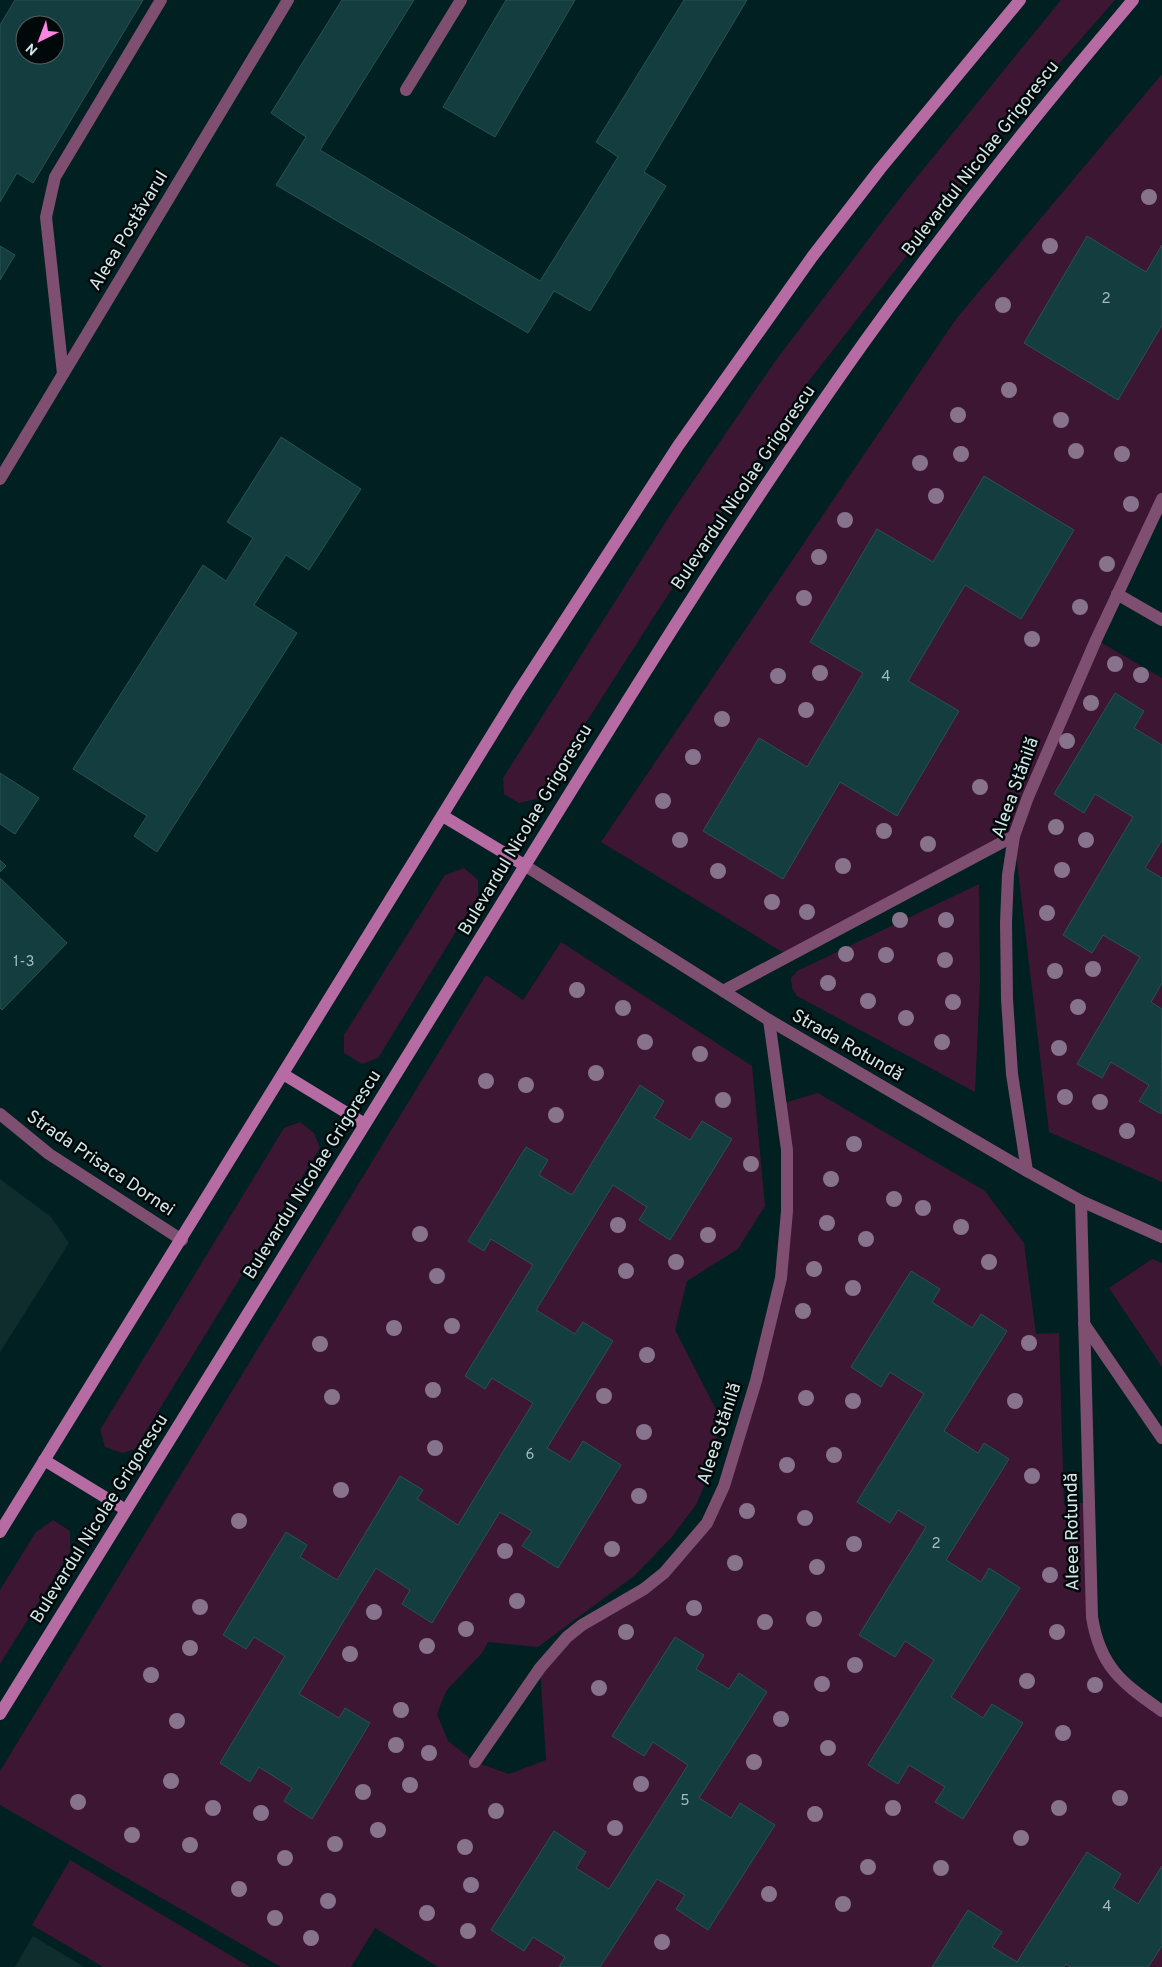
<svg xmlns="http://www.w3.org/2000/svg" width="1162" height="1967" viewBox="0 0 1162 1967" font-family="Overpass,sans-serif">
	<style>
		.built { fill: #102d2e }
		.green { fill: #3d1634 }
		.building { fill: #133d3f; stroke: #295253; fill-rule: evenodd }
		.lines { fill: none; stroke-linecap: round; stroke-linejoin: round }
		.lane { stroke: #7e4f71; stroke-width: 12 }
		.street { stroke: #7e4f71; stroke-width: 12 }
		.secondary { stroke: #b66ba3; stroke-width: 12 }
		.tree { fill: #87748c }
		.labels { text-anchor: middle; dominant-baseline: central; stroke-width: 5; stroke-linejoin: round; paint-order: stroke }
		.number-label { font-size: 15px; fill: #a2bcbe }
		.street-label { font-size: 18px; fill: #d2e7e8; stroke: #000809 }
	</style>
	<rect width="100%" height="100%" fill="#012021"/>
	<g class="built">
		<path d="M0,1179L51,1217L69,1243L0,1352Z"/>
		<path d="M33,1936L84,1967H15Z"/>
	</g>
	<g class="green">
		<path d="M1061,0H1115L1036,90L808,382L707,534L537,799L519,803L504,794L503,778L672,512L776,360L904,193Z"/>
		<path d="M1162,74V499L1097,640L1162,678V1182L1049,1132L1014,837L789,956L601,842L956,319Z"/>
		<path d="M464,868L478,880V896L378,1058L362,1064L344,1053V1035L445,875Z"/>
		<path d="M979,884L980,981L975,1092L797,996L792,988L791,978L797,971Z"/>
		<path d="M561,942L752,1066L765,1206L738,1249L687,1281L675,1330L721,1419L708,1477L696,1505L671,1538L634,1576L538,1647L488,1642L482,1653L446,1691L437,1714L448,1741L475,1762L509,1774L546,1760L540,1668L554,1651L644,1589L707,1523L770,1328L787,1211L780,1104L818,1093L985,1191L1024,1243L1036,1334L1059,1333L1064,1505L1089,1502L1092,1617L1102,1655L1162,1711V1967H438L375,1928L351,1967H281L0,1805V1771L486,975L523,1000Z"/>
		<path d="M300,1122L314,1133L320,1148L135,1449L122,1453L105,1447L100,1430L284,1128Z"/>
		<path d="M1152,1259L1162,1263V1367L1109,1288Z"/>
		<path d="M53,1520L70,1531V1552L0,1664V1590L36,1532Z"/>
		<path d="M70,1860L250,1967H103L32,1925Z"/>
	</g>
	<g class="building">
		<path d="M15,0H143L33,183L17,173L0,202V25ZM25,25H55V55H25Z"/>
		<path d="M342,0H414L320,150L540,281L618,157L596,142L684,0H747L644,172L666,186L590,311L554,291L528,333L276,185L306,137L271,113Z"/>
		<path d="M506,0H575L495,137L443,107Z"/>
		<path d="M1087,236L1146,272L1162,245V325L1118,400L1024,343Z"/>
		<path d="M0,246L15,255L0,280Z"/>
		<path d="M281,437L361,489L309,570L286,555L254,605L297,633L157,852L134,836L147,816L73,769L203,565L226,581L253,538L227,522Z"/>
		<path d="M984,476L1074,530L1021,619L965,585L908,681L959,711L897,816L840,782L783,879L703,831L759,738L807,767L863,673L810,642L877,529L933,562Z"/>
		<path d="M1115,693L1144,711L1134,728L1162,745V840L1145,868L1162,878V983L1151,1002L1162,1009L1161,1114L1139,1101L1149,1085L1111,1062L1102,1078L1077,1064L1140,957L1103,935L1092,953L1063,935L1133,817L1095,794L1084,813L1054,794Z"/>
		<path d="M0,773L39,798L15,834L0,824Z"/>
		<path d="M0,860L6,866L0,872Z"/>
		<path d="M0,878L67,943L2,1010L0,1008Z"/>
		<path d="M640,1085L664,1101L654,1118L690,1140L702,1121L732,1139L670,1240L639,1220L647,1207L613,1185L536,1310L575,1334L583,1322L613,1341L547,1448L570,1462L583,1441L621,1465L558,1568L522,1546L532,1531L500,1512L432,1623L402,1604L410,1590L376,1568L299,1694L339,1718L345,1708L370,1723L312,1819L284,1801L292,1788L259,1767L250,1782L220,1763L285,1656L254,1637L246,1649L223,1635L286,1532L307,1545L300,1557L337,1580L400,1476L423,1490L417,1499L458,1525L533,1403L492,1378L485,1389L465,1376L533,1265L491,1239L484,1251L468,1241L526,1147L548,1160L539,1175L572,1195Z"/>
		<path d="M911,1271L940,1289L932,1302L972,1328L981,1314L1007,1331L944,1431L978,1453L984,1443L1009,1459L946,1560L981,1582L989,1568L1020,1588L951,1697L983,1718L992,1704L1023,1723L963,1819L935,1802L945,1787L909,1765L898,1784L868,1765L934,1660L905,1641L895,1657L859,1635L926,1527L898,1510L890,1523L857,1502L924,1394L890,1372L881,1387L851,1367Z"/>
		<path d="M675,1637L704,1655L696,1669L729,1689L739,1673L767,1692L699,1798L731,1818L740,1803L775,1825L708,1930L676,1909L685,1895L657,1879L600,1967H559L565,1957L533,1937L524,1951L491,1930L554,1831L586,1852L576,1868L609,1889L688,1765L653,1742L644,1756L612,1736Z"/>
		<path d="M1087,1852L1121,1874L1113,1888L1138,1904L1162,1866V1946L1148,1967H1071L1066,1964L1064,1967H932L968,1910L1002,1932L992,1947L1017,1962Z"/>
	</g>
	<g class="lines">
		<g class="lane">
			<path d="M406,90L461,0"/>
			<path d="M63,374L46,217L55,177L161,0"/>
			<path d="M1117,594L1162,620"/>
			<path d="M723,991L1014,836"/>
		</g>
		<g class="street">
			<path d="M0,479L288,0"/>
			<path d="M524,865L769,1020L1027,1171L1081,1201L1162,1237"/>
			<path d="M0,1114L49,1154L182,1240"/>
			<path d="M1027,1171L1012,1074L1007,999L1006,922L1008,875L1014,836L1028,797L1096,640L1162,499"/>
			<path d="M1081,1201L1092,1617C1100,1667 1122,1683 1162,1711"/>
			<path d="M1084,1324L1162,1438"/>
			<path d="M475,1762L540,1668L567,1637L582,1625L644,1589L664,1573L707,1523L724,1486L756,1381L781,1278L787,1211V1150L769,1020"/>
		</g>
		<g class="secondary">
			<path d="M443,816L524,865"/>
			<path d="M283,1074L365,1124"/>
			<path d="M44,1460L126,1510"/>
			<path d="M0,1532L517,694L678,446L812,257L880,169L1020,0"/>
			<path d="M0,1714C161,1453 323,1193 484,932C607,733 729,532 865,341C949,224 1039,110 1133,0"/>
		</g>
	</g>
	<g class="tree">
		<circle cx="1149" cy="197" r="8"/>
		<circle cx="1050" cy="246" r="8"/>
		<circle cx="1003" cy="305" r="8"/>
		<circle cx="1009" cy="390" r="8"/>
		<circle cx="958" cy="415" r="8"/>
		<circle cx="1061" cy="420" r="8"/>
		<circle cx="1076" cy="451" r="8"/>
		<circle cx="961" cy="454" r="8"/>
		<circle cx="1122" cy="454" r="8"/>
		<circle cx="920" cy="463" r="8"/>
		<circle cx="936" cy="496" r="8"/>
		<circle cx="1131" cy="504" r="8"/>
		<circle cx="845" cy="520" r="8"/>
		<circle cx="819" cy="557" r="8"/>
		<circle cx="1107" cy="564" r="8"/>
		<circle cx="804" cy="598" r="8"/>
		<circle cx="1080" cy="607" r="8"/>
		<circle cx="1032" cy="639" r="8"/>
		<circle cx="1115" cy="664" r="8"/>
		<circle cx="820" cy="673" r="8"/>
		<circle cx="1141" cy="675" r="8"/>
		<circle cx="778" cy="676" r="8"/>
		<circle cx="1091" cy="703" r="8"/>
		<circle cx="806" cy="710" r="8"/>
		<circle cx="722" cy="719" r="8"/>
		<circle cx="1067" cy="741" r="8"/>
		<circle cx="693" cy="757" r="8"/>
		<circle cx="980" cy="787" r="8"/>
		<circle cx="663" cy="801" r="8"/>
		<circle cx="1056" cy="827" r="8"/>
		<circle cx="884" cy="831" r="8"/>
		<circle cx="680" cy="840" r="8"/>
		<circle cx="1086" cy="840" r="8"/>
		<circle cx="928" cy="844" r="8"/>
		<circle cx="843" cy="866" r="8"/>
		<circle cx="1062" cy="870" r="8"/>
		<circle cx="718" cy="871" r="8"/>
		<circle cx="772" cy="902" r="8"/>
		<circle cx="807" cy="912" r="8"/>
		<circle cx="1047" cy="913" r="8"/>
		<circle cx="900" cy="920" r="8"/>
		<circle cx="946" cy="920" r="8"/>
		<circle cx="846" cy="954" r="8"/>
		<circle cx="886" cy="955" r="8"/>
		<circle cx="945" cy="960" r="8"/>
		<circle cx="1093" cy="969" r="8"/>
		<circle cx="1055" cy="971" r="8"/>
		<circle cx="828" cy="983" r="8"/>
		<circle cx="577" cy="990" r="8"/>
		<circle cx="868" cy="1001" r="8"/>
		<circle cx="953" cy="1002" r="8"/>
		<circle cx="1078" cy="1007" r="8"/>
		<circle cx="623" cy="1008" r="8"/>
		<circle cx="906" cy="1018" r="8"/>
		<circle cx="645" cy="1042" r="8"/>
		<circle cx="942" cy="1042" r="8"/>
		<circle cx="1059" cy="1048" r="8"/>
		<circle cx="700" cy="1054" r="8"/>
		<circle cx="596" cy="1073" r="8"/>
		<circle cx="486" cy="1081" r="8"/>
		<circle cx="526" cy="1085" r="8"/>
		<circle cx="1065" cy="1097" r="8"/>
		<circle cx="723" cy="1100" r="8"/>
		<circle cx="1100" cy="1102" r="8"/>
		<circle cx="556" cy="1115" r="8"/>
		<circle cx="1127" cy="1131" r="8"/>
		<circle cx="854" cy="1144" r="8"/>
		<circle cx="751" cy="1164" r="8"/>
		<circle cx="831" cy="1179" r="8"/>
		<circle cx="894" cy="1199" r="8"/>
		<circle cx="923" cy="1208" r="8"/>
		<circle cx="827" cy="1223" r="8"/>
		<circle cx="618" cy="1225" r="8"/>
		<circle cx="961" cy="1227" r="8"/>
		<circle cx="420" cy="1234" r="8"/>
		<circle cx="708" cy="1235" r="8"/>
		<circle cx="866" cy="1239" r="8"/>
		<circle cx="676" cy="1262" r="8"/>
		<circle cx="989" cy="1262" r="8"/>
		<circle cx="814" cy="1269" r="8"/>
		<circle cx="626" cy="1271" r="8"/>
		<circle cx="437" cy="1276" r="8"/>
		<circle cx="853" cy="1288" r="8"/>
		<circle cx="803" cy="1311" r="8"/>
		<circle cx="452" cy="1326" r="8"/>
		<circle cx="394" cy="1328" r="8"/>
		<circle cx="1029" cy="1343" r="8"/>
		<circle cx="320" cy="1344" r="8"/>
		<circle cx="647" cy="1355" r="8"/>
		<circle cx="433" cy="1390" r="8"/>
		<circle cx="604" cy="1396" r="8"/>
		<circle cx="332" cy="1397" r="8"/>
		<circle cx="806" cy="1398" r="8"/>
		<circle cx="853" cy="1401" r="8"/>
		<circle cx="1015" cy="1401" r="8"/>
		<circle cx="644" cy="1432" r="8"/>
		<circle cx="435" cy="1448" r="8"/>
		<circle cx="834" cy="1455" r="8"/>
		<circle cx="787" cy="1465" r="8"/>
		<circle cx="1032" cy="1476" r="8"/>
		<circle cx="341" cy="1490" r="8"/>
		<circle cx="639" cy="1496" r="8"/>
		<circle cx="747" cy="1511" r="8"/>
		<circle cx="805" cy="1518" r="8"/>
		<circle cx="239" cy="1521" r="8"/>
		<circle cx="854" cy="1544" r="8"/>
		<circle cx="612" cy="1549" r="8"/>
		<circle cx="505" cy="1551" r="8"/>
		<circle cx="735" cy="1563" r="8"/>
		<circle cx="817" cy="1567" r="8"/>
		<circle cx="1050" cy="1575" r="8"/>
		<circle cx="517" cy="1601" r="8"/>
		<circle cx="200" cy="1607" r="8"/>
		<circle cx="694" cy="1608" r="8"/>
		<circle cx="374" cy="1612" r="8"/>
		<circle cx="814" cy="1619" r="8"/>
		<circle cx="765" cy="1622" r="8"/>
		<circle cx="466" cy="1629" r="8"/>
		<circle cx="626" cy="1632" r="8"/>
		<circle cx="1057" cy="1632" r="8"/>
		<circle cx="427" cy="1646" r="8"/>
		<circle cx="190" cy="1648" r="8"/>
		<circle cx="350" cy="1654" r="8"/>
		<circle cx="855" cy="1665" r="8"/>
		<circle cx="151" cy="1675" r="8"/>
		<circle cx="1027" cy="1681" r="8"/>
		<circle cx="822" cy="1684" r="8"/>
		<circle cx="1095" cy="1685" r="8"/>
		<circle cx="599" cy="1688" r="8"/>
		<circle cx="401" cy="1710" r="8"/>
		<circle cx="781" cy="1719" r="8"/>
		<circle cx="177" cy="1721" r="8"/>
		<circle cx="1063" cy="1733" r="8"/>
		<circle cx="396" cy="1745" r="8"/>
		<circle cx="828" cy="1748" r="8"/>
		<circle cx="429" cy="1753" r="8"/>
		<circle cx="754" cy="1762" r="8"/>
		<circle cx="171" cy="1781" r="8"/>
		<circle cx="641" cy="1784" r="8"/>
		<circle cx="410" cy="1785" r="8"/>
		<circle cx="363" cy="1792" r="8"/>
		<circle cx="1120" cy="1798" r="8"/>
		<circle cx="78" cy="1802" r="8"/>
		<circle cx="213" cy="1808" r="8"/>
		<circle cx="893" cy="1808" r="8"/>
		<circle cx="1059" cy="1808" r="8"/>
		<circle cx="496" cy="1811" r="8"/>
		<circle cx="261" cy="1813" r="8"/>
		<circle cx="815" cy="1814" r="8"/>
		<circle cx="615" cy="1828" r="8"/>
		<circle cx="378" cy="1830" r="8"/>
		<circle cx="132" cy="1835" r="8"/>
		<circle cx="1021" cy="1838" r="8"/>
		<circle cx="335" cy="1844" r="8"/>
		<circle cx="190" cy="1845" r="8"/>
		<circle cx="465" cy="1847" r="8"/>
		<circle cx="285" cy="1858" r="8"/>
		<circle cx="868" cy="1867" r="8"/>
		<circle cx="941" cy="1868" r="8"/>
		<circle cx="471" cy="1885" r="8"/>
		<circle cx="239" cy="1889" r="8"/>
		<circle cx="769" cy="1894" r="8"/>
		<circle cx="328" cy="1901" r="8"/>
		<circle cx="843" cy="1904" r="8"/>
		<circle cx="427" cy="1913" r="8"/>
		<circle cx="275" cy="1918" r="8"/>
		<circle cx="468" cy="1931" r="8"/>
		<circle cx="311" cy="1938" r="8"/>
		<circle cx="662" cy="1942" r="8"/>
	</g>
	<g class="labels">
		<g class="number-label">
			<text x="1106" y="299">2</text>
			<text x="886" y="677">4</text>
			<text x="24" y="962">1-3</text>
			<text x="530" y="1455">6</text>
			<text x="936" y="1544">2</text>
			<text x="685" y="1801">5</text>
			<text x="1107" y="1907">4</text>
		</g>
		<g class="street-label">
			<text transform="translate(981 159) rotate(-52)">Bulevardul Nicolae Grigorescu</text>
			<text transform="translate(129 231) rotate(-59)">Aleea Postăvarul</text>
			<text transform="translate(744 488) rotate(-56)">Bulevardul Nicolae Grigorescu</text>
			<text transform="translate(1016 788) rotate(-70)">Aleea Stănilă</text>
			<text transform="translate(526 830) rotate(-59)">Bulevardul Nicolae Grigorescu</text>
			<text transform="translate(847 1046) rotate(30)">Strada Rotundă</text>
			<text transform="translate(100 1164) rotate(34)">Strada Prisaca Dornei</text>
			<text transform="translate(313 1175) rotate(-58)">Bulevardul Nicolae Grigorescu</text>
			<text transform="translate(720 1434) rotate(-72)">Aleea Stănilă</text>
			<text transform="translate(100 1519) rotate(-58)">Bulevardul Nicolae Grigorescu</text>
			<text transform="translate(1073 1532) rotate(-91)">Aleea Rotundă</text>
		</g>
	</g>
	<g transform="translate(40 40) rotate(222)"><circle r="24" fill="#000809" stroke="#546162"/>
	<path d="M0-4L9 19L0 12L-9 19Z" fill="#fe86e1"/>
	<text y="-8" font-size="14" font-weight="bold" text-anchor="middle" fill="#d2e7e8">N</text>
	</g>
</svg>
